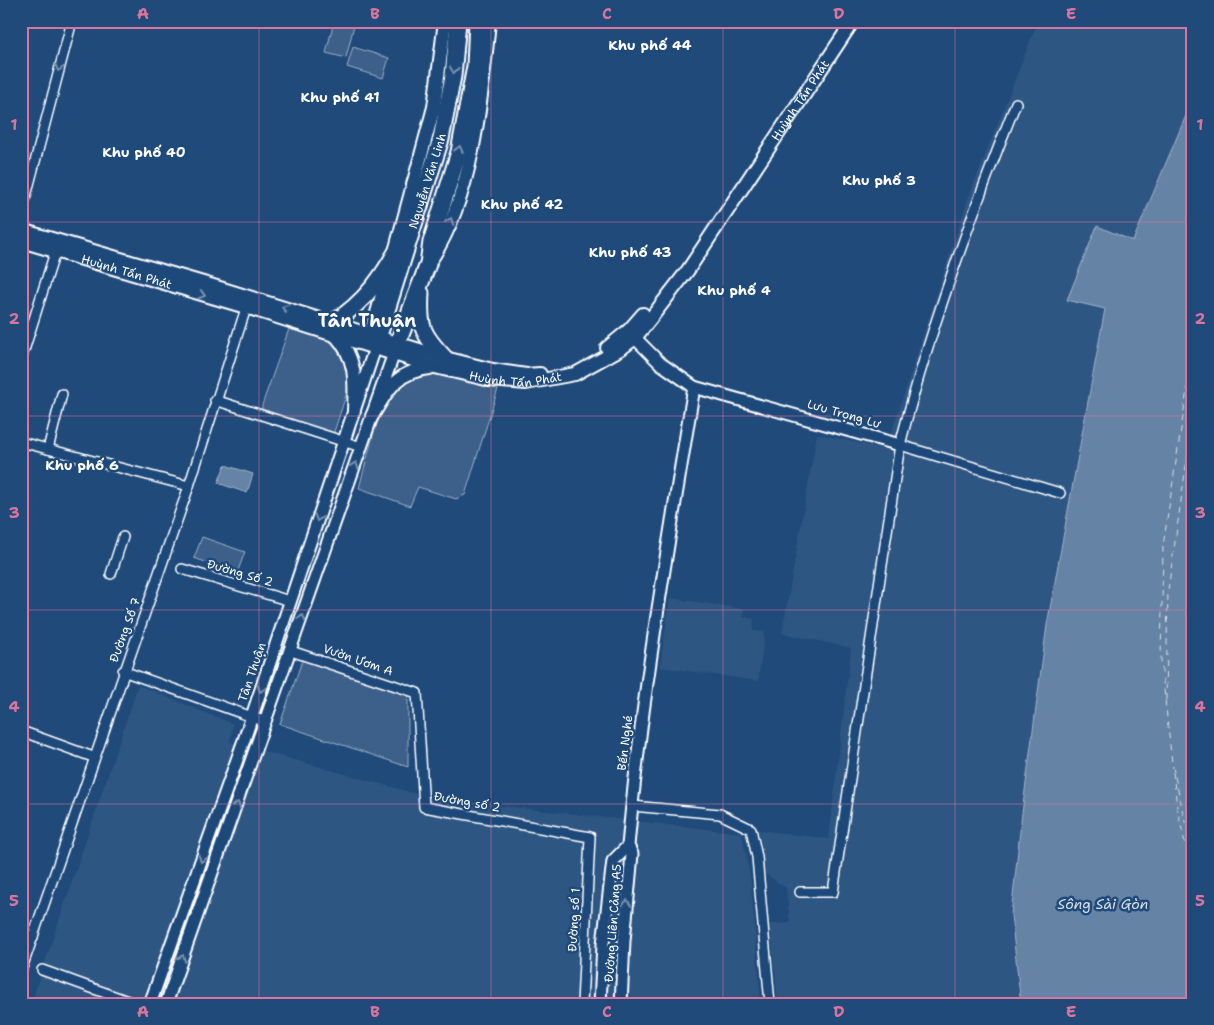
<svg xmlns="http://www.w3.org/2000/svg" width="1214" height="1025" viewBox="0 0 1214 1025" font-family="'Shantell Sans',sans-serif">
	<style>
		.built { fill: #2e5683 }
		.green { fill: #3c618b; stroke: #9eb0c5 }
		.water { fill: #6583a4; stroke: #a3b5c8 }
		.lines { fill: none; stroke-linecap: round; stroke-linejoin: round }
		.ferry { stroke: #d8e0e8; stroke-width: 1; stroke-dasharray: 6 5; stroke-linecap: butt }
		.street-casing { stroke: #fff; stroke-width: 12 }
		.secondary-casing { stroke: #fff; stroke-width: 15 }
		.primary-casing { stroke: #fff; stroke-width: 16 }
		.highway-casing { stroke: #fff; stroke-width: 19 }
		.street { stroke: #1f4a7a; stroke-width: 9 }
		.secondary { stroke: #1f4a7a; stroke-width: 11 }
		.primary { stroke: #1f4a7a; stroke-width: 12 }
		.highway { stroke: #1f4a7a; stroke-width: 15 }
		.oneway { stroke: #7992af }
		.grid { fill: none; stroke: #da749d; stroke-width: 1; stroke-opacity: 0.55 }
		.labels { text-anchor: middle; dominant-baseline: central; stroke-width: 5; stroke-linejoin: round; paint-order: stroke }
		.street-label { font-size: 12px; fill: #fff; stroke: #1f4a7a }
		.neighbourhood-label { font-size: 14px; font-weight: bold; fill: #fff; stroke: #1f4a7a }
		.water-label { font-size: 14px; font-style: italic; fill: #d8e0e8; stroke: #1f4a7a }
		.district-label { font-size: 18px; font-weight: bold; fill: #fff; stroke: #1f4a7a }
		.neatline { fill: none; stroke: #da749d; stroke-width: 2 }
		.grid-label { font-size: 16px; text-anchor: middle; font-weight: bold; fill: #da749d }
	</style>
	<rect width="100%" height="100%" fill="#1f4a7a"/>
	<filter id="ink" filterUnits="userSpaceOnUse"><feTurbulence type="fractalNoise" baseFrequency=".02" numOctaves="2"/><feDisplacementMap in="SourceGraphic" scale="10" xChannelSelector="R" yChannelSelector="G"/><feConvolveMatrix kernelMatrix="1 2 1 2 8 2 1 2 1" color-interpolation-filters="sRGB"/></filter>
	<g filter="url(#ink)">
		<g class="built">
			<path d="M1038,21H1182L1181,24L1193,28V99L1133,241L1068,300L1105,309L1047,625L1022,813L1011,915L1021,1004H778L770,924L790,923L786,888L761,871L759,830L829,839L851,648L782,633L817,434L886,449L969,196Z"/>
			<path d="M670,598L744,609L743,617L754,619L753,631L765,632L758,681L660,667Z"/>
			<path d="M138,685L233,724L230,742L431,798L742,833L751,883L761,1004H31Z"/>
		</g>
		<g class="green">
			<path d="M334,21H355L346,58L326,53Z"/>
			<path d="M353,47L389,58L383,78L347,67Z"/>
			<path d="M289,329L337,342L345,348L350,383L333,435L262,413V405Z"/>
			<path d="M436,371L498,389L465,495L456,499L418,487L410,506L359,488L374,432L386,401L411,375Z"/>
			<path d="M202,537L245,552L237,573L194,558Z"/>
			<path d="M303,658L408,695V767L280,724Z"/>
		</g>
		<g class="water">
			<path d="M1193,99V1004H1021L1011,915L1022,813L1047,625L1105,309L1067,300L1097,226L1133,241Z"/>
			<path d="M225,465L253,474L247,493L218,483Z"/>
		</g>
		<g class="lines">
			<g class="ferry">
				<path d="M1193,351L1163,546L1161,662L1172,763L1193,858"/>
				<path d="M1166,700L1168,590L1193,418"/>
				<path d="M1173,772L1177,807L1193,879"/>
			</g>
			<g class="street-casing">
				<g id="street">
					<path d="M835,21L842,23"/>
					<path d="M21,215L72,21"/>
					<path d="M21,360L57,246"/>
					<path d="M215,400L361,447"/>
					<path d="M21,442L189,486"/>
					<path d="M900,445L1060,493"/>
					<path d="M48,449L62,394"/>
					<path d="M182,569L290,601"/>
					<path d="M111,574L123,537"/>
					<path d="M291,651L417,693L424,807L590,837L582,1004"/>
					<path d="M123,671L266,722"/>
					<path d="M21,731L93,757"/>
					<path d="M632,806L720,814L751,829L757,857L770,1004"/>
					<path d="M800,892H833L900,445C930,328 971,215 1016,103"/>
					<path d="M21,933L33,937"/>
					<path d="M42,970L136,1004"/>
					<path d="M21,971L189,486L248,302"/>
				</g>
			</g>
			<g class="secondary-casing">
				<g id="secondary">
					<path d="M635,338L660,363L694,387L900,445"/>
					<path d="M150,1004L244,740L375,348"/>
					<path d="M166,1004L394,353"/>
					<path d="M600,1004L603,944L613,861L628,846"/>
					<path d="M621,1004L624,941L632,854L628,846C642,691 669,540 694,387"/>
				</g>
			</g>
			<g class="primary-casing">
				<g id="primary">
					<path d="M21,230L210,285L445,358L493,370L526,375L540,374"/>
					<path id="s1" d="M21,241L246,307L435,367L490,380L526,383L575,374L622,348L635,338L654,314L688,270L853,21"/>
					<path d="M396,248L434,107L445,21"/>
					<path d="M428,264C473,201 482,97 489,21"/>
					<path d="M371,334L390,267"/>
					<path d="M336,336C357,359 355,381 354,411"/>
					<path d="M607,348L629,330L643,314"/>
					<path d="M372,416C387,390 397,371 430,368"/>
				</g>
			</g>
			<g class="highway-casing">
				<g id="highway">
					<path d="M415,183L420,207"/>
					<path d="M421,293C419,327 422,334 445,358"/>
					<path d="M331,324C366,302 385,274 403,239"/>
					<path id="s2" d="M375,348L441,139L453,76L458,21"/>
					<path d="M394,353L428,264L431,242L459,152L475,66L477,21"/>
				</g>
			</g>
			<use href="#street" class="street"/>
			<use href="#secondary" class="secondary"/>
			<use href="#primary" class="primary"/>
			<use href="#highway" class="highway"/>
		</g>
		<defs><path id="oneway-chevron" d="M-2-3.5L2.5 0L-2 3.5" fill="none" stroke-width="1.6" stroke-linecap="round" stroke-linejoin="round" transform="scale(1.25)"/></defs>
		<g class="oneway">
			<use href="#oneway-chevron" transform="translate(59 68) rotate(105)"/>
			<use href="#oneway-chevron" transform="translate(454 70) rotate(97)"/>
			<use href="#oneway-chevron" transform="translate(459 149) rotate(-76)"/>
			<use href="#oneway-chevron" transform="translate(450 221) rotate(-70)"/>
			<use href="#oneway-chevron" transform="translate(202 295) rotate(17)"/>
			<use href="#oneway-chevron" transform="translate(285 308) rotate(-162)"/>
			<use href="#oneway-chevron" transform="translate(355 465) rotate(-71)"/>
			<use href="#oneway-chevron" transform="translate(318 518) rotate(109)"/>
			<use href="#oneway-chevron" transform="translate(302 618) rotate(-71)"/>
			<use href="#oneway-chevron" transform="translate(261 689) rotate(109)"/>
			<use href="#oneway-chevron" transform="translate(237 805) rotate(-71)"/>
			<use href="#oneway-chevron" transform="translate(202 859) rotate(110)"/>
			<use href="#oneway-chevron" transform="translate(627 903) rotate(-84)"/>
			<use href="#oneway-chevron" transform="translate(182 958) rotate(-70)"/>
		</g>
	</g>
	<path class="grid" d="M259,21V1004M491,21V1004M723,21V1004M955,21V1004M21,222H1193M21,416H1193M21,610H1193M21,804H1193"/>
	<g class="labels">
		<g class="street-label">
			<text stroke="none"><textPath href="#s1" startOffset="935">Huỳnh Tấn Phát</textPath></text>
			<text stroke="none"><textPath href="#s2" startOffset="175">Nguyễn Văn Linh</textPath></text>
			<text stroke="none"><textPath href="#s1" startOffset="110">Huỳnh Tấn Phát</textPath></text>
			<text stroke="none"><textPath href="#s1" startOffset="515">Huỳnh Tấn Phát</textPath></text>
			<text transform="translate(844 414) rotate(16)">Lưu Trọng Lư</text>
			<text transform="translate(240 573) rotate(16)">Đường Số 2</text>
			<text transform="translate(125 630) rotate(-70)">Đường Số 7</text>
			<text transform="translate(358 660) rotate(19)">Vườn Ươm A</text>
			<text transform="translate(252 672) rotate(-71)">Tân Thuận</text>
			<text transform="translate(625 743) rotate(-83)">Bến Nghé</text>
			<text transform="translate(467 802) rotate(10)">Đường số 2</text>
			<text transform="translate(574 920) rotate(-87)">Đường số 1</text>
			<text transform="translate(613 923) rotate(-86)">Đường Liên Cảng A5</text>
		</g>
		<g class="neighbourhood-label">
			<text x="650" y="45">Khu phố 44</text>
			<text x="340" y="97">Khu phố 41</text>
			<text x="144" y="152">Khu phố 40</text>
			<text x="879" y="180">Khu phố 3</text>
			<text x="522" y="204">Khu phố 42</text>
			<text x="630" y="252">Khu phố 43</text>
			<text x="734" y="290">Khu phố 4</text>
			<text x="82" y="465">Khu phố 6</text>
		</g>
		<g class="water-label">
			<text x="1103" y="904">Sông Sài Gòn</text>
		</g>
		<g class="district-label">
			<text x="367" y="321">Tân Thuận</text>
		</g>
	</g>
	<rect width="1214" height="1025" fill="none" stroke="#1f4a7a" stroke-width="55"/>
	<rect x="28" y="28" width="1158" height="970" class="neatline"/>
	<g class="grid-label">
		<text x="143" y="19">A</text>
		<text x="375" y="19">B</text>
		<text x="607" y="19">C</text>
		<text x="839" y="19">D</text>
		<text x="1071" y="19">E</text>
		<text x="14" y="130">1</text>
		<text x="1200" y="130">1</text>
		<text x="14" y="324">2</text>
		<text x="1200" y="324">2</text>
		<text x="14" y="518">3</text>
		<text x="1200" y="518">3</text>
		<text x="14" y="712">4</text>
		<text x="1200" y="712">4</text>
		<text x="14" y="906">5</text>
		<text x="1200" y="906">5</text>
		<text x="143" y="1017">A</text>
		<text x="375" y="1017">B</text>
		<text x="607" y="1017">C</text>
		<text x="839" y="1017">D</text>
		<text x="1071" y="1017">E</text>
	</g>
</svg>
